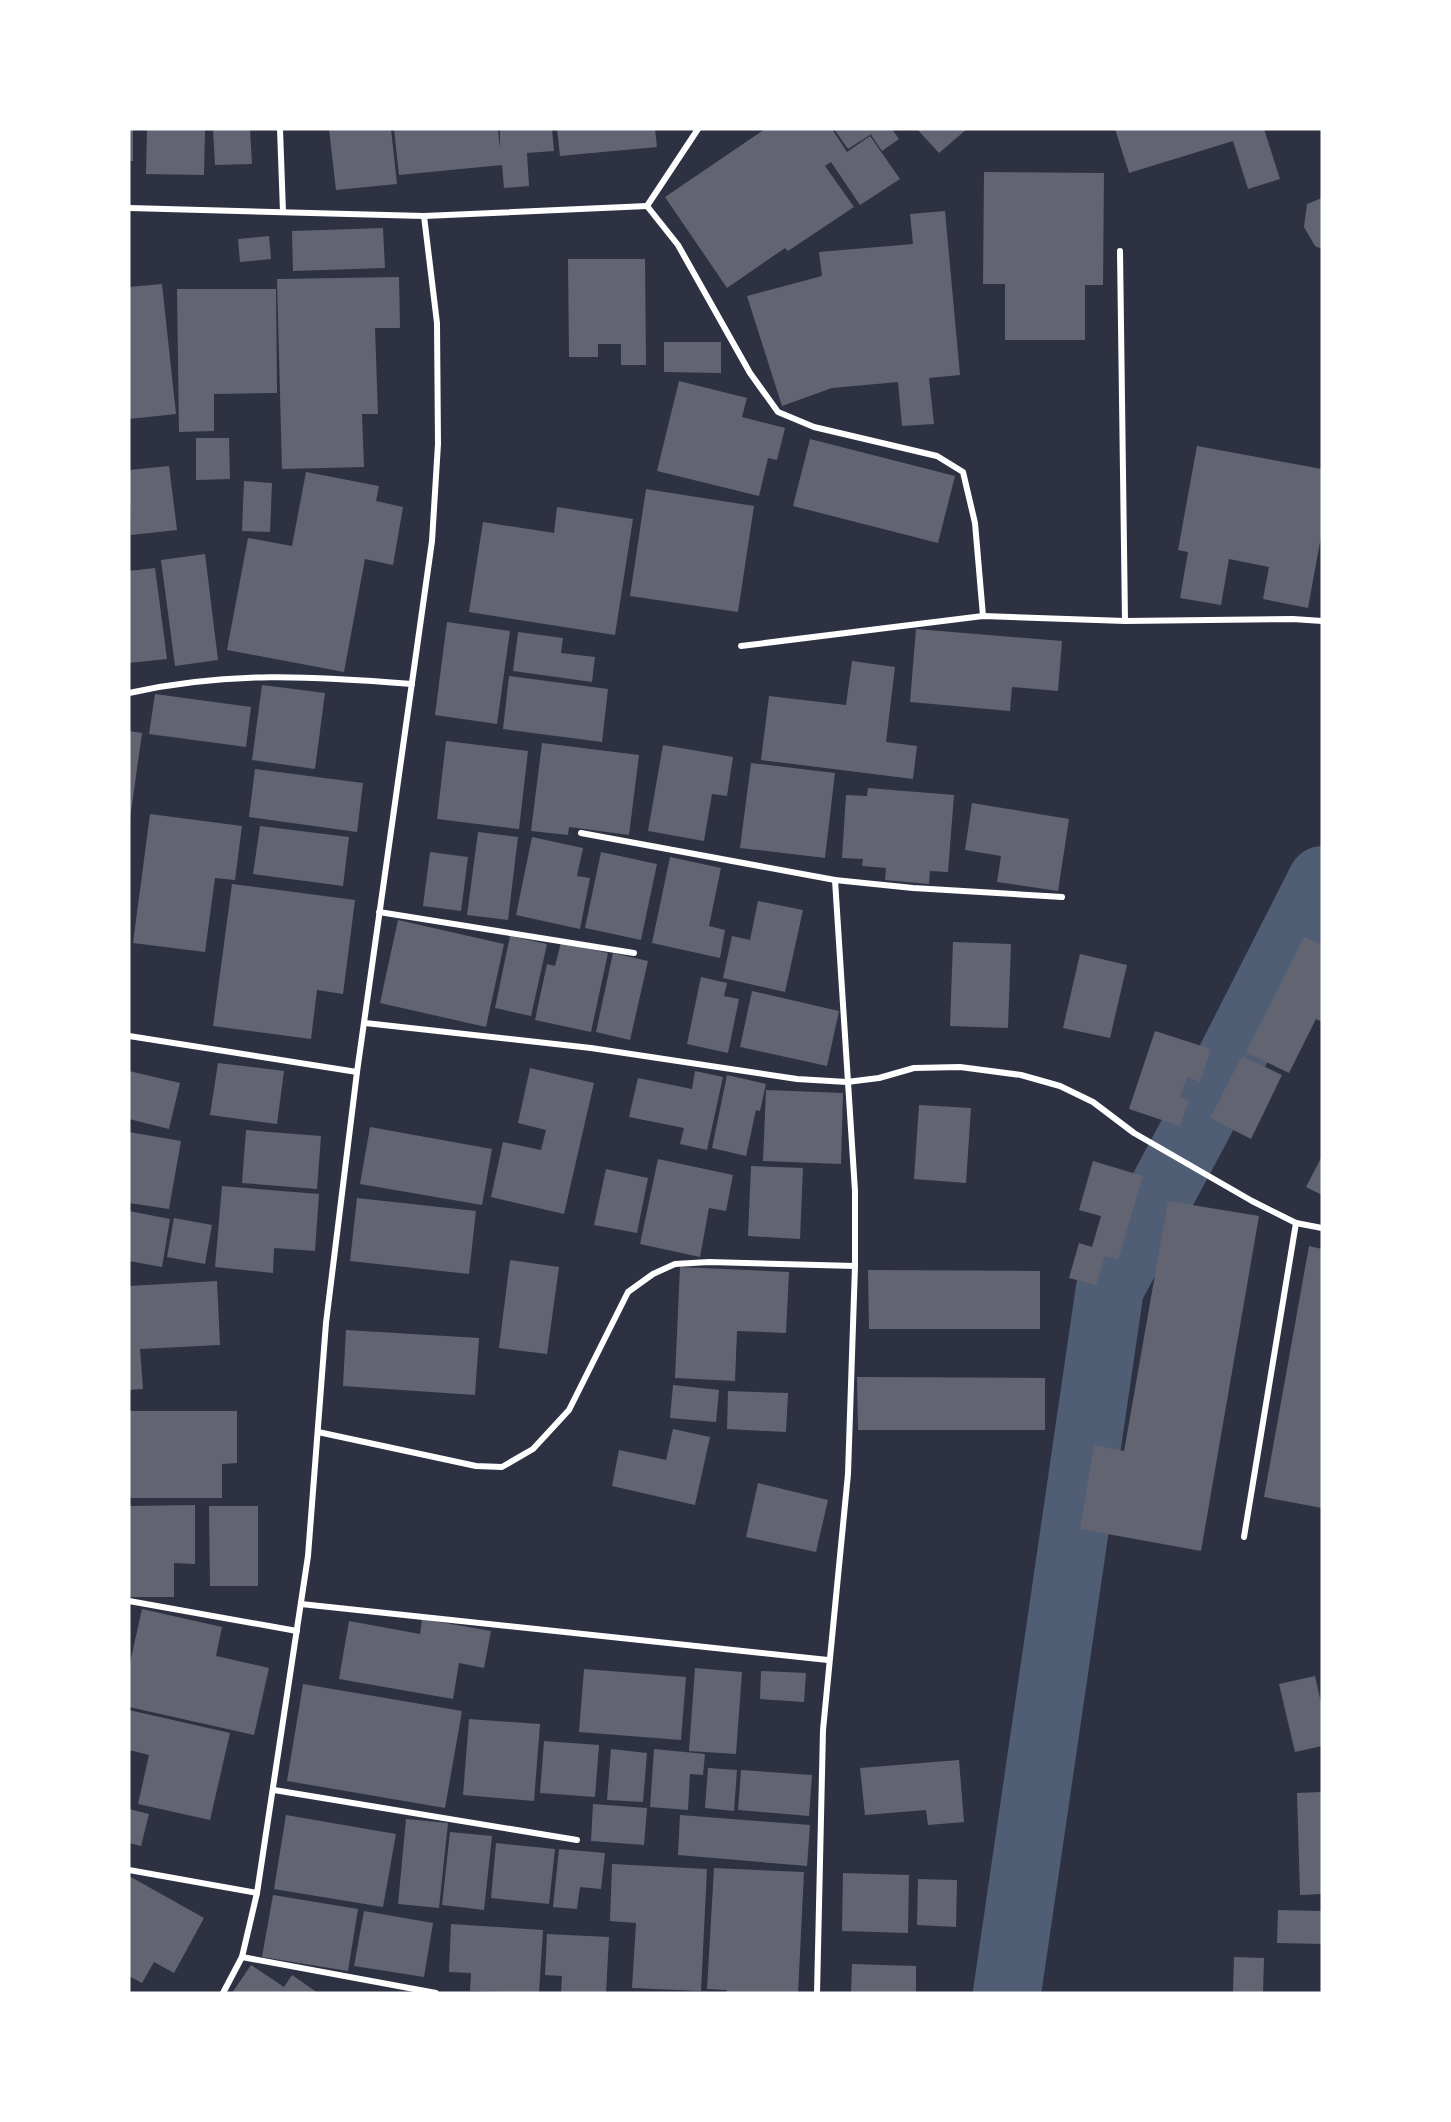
<svg xmlns="http://www.w3.org/2000/svg" width="1451" height="2122" viewBox="0 0 1451 2122" font-family="'Roboto Serif',serif">
	<style>
		.lines { fill: none; stroke-linecap: round; stroke-linejoin: round }
		.river { stroke: #4f5d75; stroke-width: 68 }
		.building { fill: #626471 }
		.minor { stroke: #fff; stroke-width: 6 }
	</style>
	<rect width="100%" height="100%" fill="#2d3142"/>
	<g class="lines">
		<path class="river" d="M1007,1993L1110,1288L1197,1126L1322,880"/>
	</g>
	<g class="building">
		<rect x="129" y="129" width="4" height="32"/>
		<path d="M147,129H205L204,175L146,174Z"/>
		<path d="M213,129H250L252,164L215,165Z"/>
		<path d="M329,129H391L397,184L336,190Z"/>
		<path d="M394,129H498L500,149V129H552L554,151L527,153L529,186L504,188L502,165L399,175Z"/>
		<path d="M557,129H655L657,147L560,156Z"/>
		<path d="M765,129H832L847,152L870,136L900,179L860,205L831,162L825,166L854,207L788,251L785,248L727,288L665,197Z"/>
		<path d="M834,129H892L899,139L882,151L871,135L873,133L848,149Z"/>
		<path d="M917,129H967L939,153Z"/>
		<path d="M1115,129H1264L1280,179L1248,189L1233,141L1129,173Z"/>
		<path d="M984,172L1104,173L1103,285H1085V340H1005V284H983Z"/>
		<path d="M1322,198V249L1315,246L1304,227L1307,204Z"/>
		<path d="M945,211L960,375L929,378L934,424L902,426L898,382L832,388L782,406L747,296L822,276L819,252L913,244L910,214Z"/>
		<path d="M383,228L385,268L293,271L292,231Z"/>
		<path d="M269,236L271,259L240,262L238,239Z"/>
		<path d="M568,259H645L646,365H621V344H598V357H569Z"/>
		<path d="M399,277L400,328H375L378,414H362L364,467L282,469L277,279Z"/>
		<path d="M162,284L176,414L129,419V287Z"/>
		<path d="M177,289H276L277,393L214,394V431L179,432Z"/>
		<path d="M664,342H721V373L664,372Z"/>
		<path d="M679,381L747,398L742,417L785,428L777,460L768,458L759,496L657,471Z"/>
		<path d="M196,438H229L230,479L196,480Z"/>
		<path d="M810,439L955,476L938,543L793,506Z"/>
		<path d="M1197,446L1322,469V531L1308,608L1263,599L1269,567L1229,559L1221,605L1180,598L1188,552L1178,550Z"/>
		<path d="M169,466L177,530L131,535L129,470Z"/>
		<path d="M306,472L379,486L376,501L403,507L393,565L365,559L344,672L227,650L248,538L292,546Z"/>
		<path d="M244,481L272,483L270,532L242,531Z"/>
		<path d="M646,489L754,506L738,612L630,596Z"/>
		<path d="M557,507L633,519L615,635L469,612L483,522L554,533Z"/>
		<path d="M205,554L218,660L175,666L161,560Z"/>
		<path d="M155,568L167,659L129,663V571Z"/>
		<path d="M447,622L510,631L497,724L435,715Z"/>
		<path d="M916,629L1062,641L1058,691L1012,687L1010,711L910,702Z"/>
		<path d="M518,632L563,638L561,653L595,657L592,682L513,671Z"/>
		<path d="M852,661L895,667L886,742L917,746L913,779L761,760L769,696L846,705Z"/>
		<path d="M509,676L608,689L602,742L503,729Z"/>
		<path d="M262,685L325,693L315,769L252,760Z"/>
		<path d="M155,694L251,707L246,747L149,734Z"/>
		<path d="M129,731L142,733L130,819L129,818Z"/>
		<path d="M446,741L528,751L519,829L437,819Z"/>
		<path d="M542,743L639,755L629,835L569,827L568,835L531,831Z"/>
		<path d="M663,745L733,757L727,796L712,794L704,841L648,831Z"/>
		<path d="M751,763L835,773L825,858L740,848Z"/>
		<path d="M255,769L363,783L357,832L249,817Z"/>
		<path d="M868,788L954,795L948,872L930,871L929,884L885,880L886,868L862,866L863,859L842,858L846,795L867,796Z"/>
		<path d="M972,803L1069,819L1058,891L997,882L1001,856L965,850Z"/>
		<path d="M150,814L242,826L235,880L215,878L205,952L133,943Z"/>
		<path d="M260,826L349,837L343,886L253,874Z"/>
		<path d="M478,832L518,837L508,920L467,915Z"/>
		<path d="M532,837L583,848L577,876L590,878L580,929L516,915Z"/>
		<path d="M430,852L468,857L461,911L423,906Z"/>
		<path d="M601,852L657,864L641,940L585,928Z"/>
		<path d="M670,857L721,868L709,926L725,930L720,958L652,943Z"/>
		<path d="M232,884L355,900L343,994L317,990L311,1039L213,1026Z"/>
		<path d="M758,901L803,910L785,992L723,978L732,936L750,940Z"/>
		<path d="M398,920L504,944L486,1027L380,1003Z"/>
		<path d="M510,936L547,944L531,1016L495,1008Z"/>
		<path d="M1304,937L1322,945V1022L1316,1019L1289,1073L1246,1052Z"/>
		<path d="M561,942L608,953L591,1032L535,1020L547,964L555,966Z"/>
		<path d="M953,942L1011,944L1008,1028L950,1026Z"/>
		<path d="M613,953L648,961L630,1040L596,1032Z"/>
		<path d="M1080,954L1127,965L1110,1038L1063,1028Z"/>
		<path d="M701,977L727,983L724,996L739,999L728,1053L687,1044Z"/>
		<path d="M752,991L839,1011L827,1066L740,1047Z"/>
		<path d="M1155,1031L1211,1049L1200,1082L1187,1077L1180,1098L1189,1100L1180,1126L1129,1109Z"/>
		<path d="M1242,1056L1282,1075L1251,1139L1210,1118Z"/>
		<path d="M218,1063L284,1071L277,1124L210,1115Z"/>
		<path d="M530,1068L594,1083L564,1214L491,1197L503,1142L541,1150L546,1130L518,1123Z"/>
		<path d="M129,1071L180,1083L169,1129L129,1119Z"/>
		<path d="M695,1071L723,1077L707,1150L680,1144L684,1128L629,1117L638,1078L692,1089Z"/>
		<path d="M727,1075L766,1084L760,1111L756,1110L746,1156L712,1148Z"/>
		<path d="M766,1090L843,1093L841,1164L763,1161Z"/>
		<path d="M919,1105L971,1108L966,1183L914,1179Z"/>
		<path d="M370,1127L492,1149L482,1205L360,1184Z"/>
		<path d="M246,1130L321,1136L317,1189L242,1183Z"/>
		<path d="M129,1132L181,1141L169,1209L129,1203Z"/>
		<path d="M1322,1156V1195L1306,1187Z"/>
		<path d="M658,1159L733,1175L726,1211L709,1208L700,1257L640,1244Z"/>
		<path d="M1093,1161L1143,1176L1118,1260L1105,1256L1096,1285L1069,1278L1079,1243L1092,1247L1101,1216L1079,1210Z"/>
		<path d="M751,1166L803,1168L800,1239L748,1236Z"/>
		<path d="M606,1169L648,1178L637,1233L594,1225Z"/>
		<path d="M222,1186L319,1194L315,1251L274,1248L273,1273L215,1267Z"/>
		<path d="M357,1198L476,1211L469,1274L350,1261Z"/>
		<path d="M1168,1201L1259,1216L1201,1551L1080,1529L1094,1445L1124,1451Z"/>
		<path d="M129,1211L170,1219L162,1267L129,1261Z"/>
		<path d="M174,1218L212,1225L205,1264L167,1257Z"/>
		<path d="M1309,1246L1322,1249V1508L1264,1497Z"/>
		<path d="M510,1260L559,1267L547,1354L499,1348Z"/>
		<path d="M680,1267L789,1272L786,1333L737,1331L735,1381L675,1378Z"/>
		<path d="M868,1270L1040,1271V1329H869Z"/>
		<path d="M217,1281L220,1345L140,1349L143,1389L129,1390V1286Z"/>
		<path d="M346,1330L479,1338L475,1395L343,1386Z"/>
		<path d="M857,1377L1045,1378V1430H858Z"/>
		<path d="M673,1385L719,1390L716,1422L670,1418Z"/>
		<path d="M728,1391L788,1393L786,1432L727,1429Z"/>
		<path d="M129,1411H237V1463L222,1464V1498H129Z"/>
		<path d="M673,1429L710,1437L695,1505L612,1486L619,1450L666,1460Z"/>
		<path d="M758,1483L828,1500L816,1552L746,1537Z"/>
		<path d="M195,1505V1564L174,1563V1597H129V1506Z"/>
		<path d="M209,1506H258V1586H210Z"/>
		<path d="M142,1609L222,1627L216,1656L269,1668L254,1735L129,1707V1667Z"/>
		<path d="M422,1619L491,1631L484,1668L459,1663L453,1699L339,1679L349,1621L420,1634Z"/>
		<path d="M695,1668L742,1672L736,1754L689,1751Z"/>
		<path d="M584,1669L686,1677L681,1740L579,1732Z"/>
		<path d="M761,1671L806,1673L804,1702L760,1699Z"/>
		<path d="M1315,1676L1322,1707V1746L1295,1752L1279,1684Z"/>
		<path d="M303,1684L462,1711L445,1808L287,1781Z"/>
		<path d="M129,1710L230,1733L210,1820L138,1804L149,1755L129,1750Z"/>
		<path d="M469,1719L540,1724L534,1801L463,1795Z"/>
		<path d="M544,1741L599,1745L595,1797L540,1793Z"/>
		<path d="M611,1749L647,1753L643,1802L607,1800Z"/>
		<path d="M654,1749L705,1754L703,1775L690,1774L688,1810L650,1807Z"/>
		<path d="M959,1760L964,1822L928,1825L926,1810L865,1815L860,1768Z"/>
		<path d="M708,1768L737,1770L734,1811L705,1808Z"/>
		<path d="M741,1770L812,1775L809,1816L738,1810Z"/>
		<path d="M1322,1792V1894L1300,1895L1297,1793Z"/>
		<path d="M593,1804L647,1808L644,1845L591,1841Z"/>
		<path d="M129,1809L149,1814L141,1846L129,1843Z"/>
		<path d="M286,1815L396,1834L383,1907L274,1889Z"/>
		<path d="M680,1815L810,1825L807,1866L678,1855Z"/>
		<path d="M406,1819L448,1823L439,1908L398,1904Z"/>
		<path d="M450,1832L492,1836L484,1910L442,1905Z"/>
		<path d="M496,1843L555,1849L549,1904L491,1898Z"/>
		<path d="M559,1849L605,1853L601,1889L580,1887L577,1909L553,1907Z"/>
		<path d="M612,1864L707,1869L701,1991L632,1988L636,1923L610,1921Z"/>
		<path d="M714,1868L804,1872L798,1993H726L727,1990L707,1989Z"/>
		<path d="M843,1873L909,1875L908,1933L842,1931Z"/>
		<path d="M129,1876L204,1918L174,1973L154,1962L142,1983L129,1976Z"/>
		<path d="M918,1879L957,1880L956,1927L917,1925Z"/>
		<path d="M273,1895L358,1909L348,1971L262,1957Z"/>
		<path d="M1278,1910L1322,1911V1944L1277,1943Z"/>
		<path d="M364,1911L433,1923L424,1977L354,1966Z"/>
		<path d="M451,1924L543,1930L539,1993L470,1991L471,1973L449,1972Z"/>
		<path d="M547,1934L609,1937L606,1993H561L562,1976L545,1975Z"/>
		<path d="M1234,1957L1264,1958L1263,1993H1233Z"/>
		<path d="M852,1964L916,1966V1993H851Z"/>
		<path d="M251,1965L284,1987L292,1975L318,1993H232Z"/>
	</g>
	<g class="lines">
		<g class="minor">
			<path d="M280,129L283,212"/>
			<path d="M647,206L678,245L750,373L778,412L814,427L937,456L963,472L975,523L983,616"/>
			<path d="M647,206L698,129"/>
			<path d="M129,208L424,216L647,206"/>
			<path d="M1120,251L1125,621"/>
			<path d="M741,646L983,616L1125,621L1293,619L1322,621"/>
			<path d="M129,693C227,671 313,676 412,684"/>
			<path d="M581,833L835,880L913,888L1062,897"/>
			<path d="M379,912L634,953"/>
			<path d="M365,1023L591,1048L797,1079L847,1082L879,1078L914,1068L960,1067L1021,1075L1060,1086L1093,1102L1134,1133L1252,1201L1296,1223L1322,1228"/>
			<path d="M129,1036L357,1072"/>
			<path d="M318,1432L476,1466L502,1467L533,1449L569,1410L628,1292L653,1274L675,1264L709,1262L855,1266"/>
			<path d="M1244,1537L1296,1223"/>
			<path d="M129,1601L297,1631"/>
			<path d="M301,1604L828,1660"/>
			<path d="M274,1790L577,1840"/>
			<path d="M129,1870L257,1893"/>
			<path d="M242,1957L436,1993"/>
			<path d="M223,1993L242,1957L257,1893L308,1556L326,1323L357,1072L432,541L438,444L437,323L424,216"/>
			<path d="M817,1993L823,1730L848,1474L855,1266V1191L835,880"/>
		</g>
	</g>
	<rect width="1451" height="2122" fill="none" stroke="#ffffff" stroke-width="261"/>
</svg>
